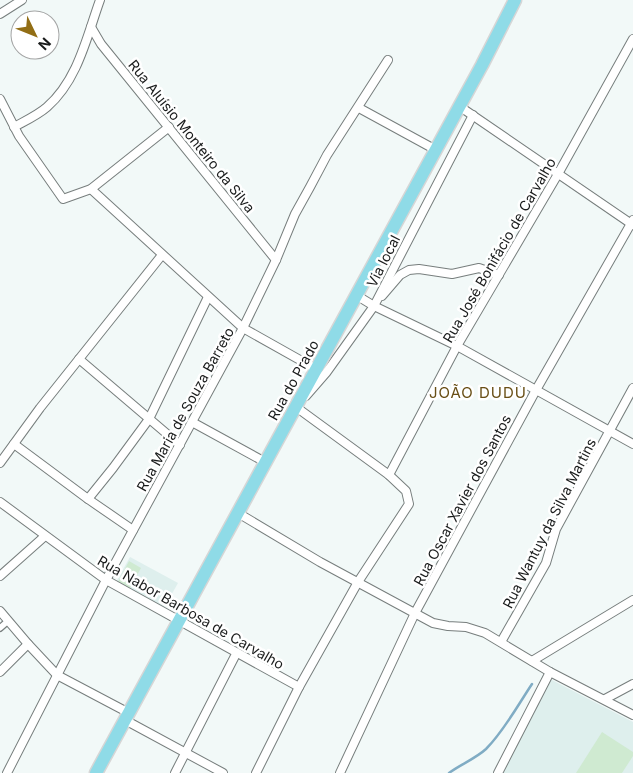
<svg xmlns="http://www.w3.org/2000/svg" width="633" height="773" viewBox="0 0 633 773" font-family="Inter,sans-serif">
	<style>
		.built { fill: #deefed }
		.green { fill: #cfead1 }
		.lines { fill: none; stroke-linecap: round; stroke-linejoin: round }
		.stream { stroke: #80acc4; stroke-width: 2.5 }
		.pedestrian-casing { stroke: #777e7d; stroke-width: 8 }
		.minor-casing { stroke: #777e7d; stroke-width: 10 }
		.primary-casing { stroke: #d6d6d6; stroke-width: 15 }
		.pedestrian { stroke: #fff; stroke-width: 5.5 }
		.minor { stroke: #fff; stroke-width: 8 }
		.primary { stroke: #8fdbe7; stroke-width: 12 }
		.labels { text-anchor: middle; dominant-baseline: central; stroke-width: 5; stroke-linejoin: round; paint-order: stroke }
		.street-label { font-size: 14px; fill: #191b1b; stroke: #fff }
		.neighbourhood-label { font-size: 15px; letter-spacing: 1px; fill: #694f16; stroke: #fff }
	</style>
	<rect width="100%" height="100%" fill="#f2f9f8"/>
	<g class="built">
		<path d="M130,557L178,583L164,608L116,582Z"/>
		<path d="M550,679L633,722V773H502Z"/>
	</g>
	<g class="green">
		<path d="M129,561L141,568L130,588L118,582Z"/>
		<path d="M602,732L633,752V756L622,773H576Z"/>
	</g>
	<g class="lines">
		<path class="stream" d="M449,773C461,764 475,759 486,749C504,731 518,705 532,684"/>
		<g class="pedestrian-casing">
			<path id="pedestrian" d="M0,628L8,621"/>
		</g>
		<g class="minor-casing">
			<g id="minor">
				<path d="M0,14L22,0"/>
				<path d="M91,27L101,44L276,260"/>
				<path d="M0,99L19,136L63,199L91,189L169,127"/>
				<path d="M459,106L633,225"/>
				<path d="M359,108L436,150"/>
				<path d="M14,127C25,121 38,115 47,107C78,80 87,36 100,0"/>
				<path d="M91,189L243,328L316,369"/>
				<path d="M356,295L374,306L457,346L633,444"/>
				<path d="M382,296L400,275L409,270L419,269L452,274L479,268L499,275"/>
				<path d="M79,359L180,445"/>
				<path d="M306,396L326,373L374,306L473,115"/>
				<path d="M192,422L265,462"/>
				<path d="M14,444L88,499L133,530"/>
				<path d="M0,463L40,408L162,255"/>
				<path d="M389,475L457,346L558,174L633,39"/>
				<path d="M88,499L113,468L149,419L208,297"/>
				<path d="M0,502L106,580L299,687"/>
				<path d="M238,513L320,562L433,623L448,626L466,627L485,633L550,672L633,715"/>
				<path d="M0,576L45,536"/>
				<path d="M0,611L28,644L57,675L129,713"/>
				<path d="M501,642L546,563L556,529L633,388"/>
				<path d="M532,661L633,600"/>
				<path d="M0,672L28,644"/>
				<path d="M605,699L633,684"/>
				<path d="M125,720L223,773"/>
				<path d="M7,773L106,580L243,328L276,260L295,214L310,187L327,155L388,60"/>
				<path d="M175,773L236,654"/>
				<path d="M256,773L299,687L358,582L409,504L406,491L389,475L296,407L298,404"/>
				<path d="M340,773L415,613L536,390L633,220"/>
				<path d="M498,773L550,672"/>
			</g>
		</g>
		<g class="primary-casing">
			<path id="primary" d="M96,773L482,65L515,0"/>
		</g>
		<use href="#pedestrian" class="pedestrian"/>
		<use href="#minor" class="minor"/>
		<use href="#primary" class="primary"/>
	</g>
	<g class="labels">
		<g class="street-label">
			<text transform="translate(192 136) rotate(51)">Rua Aluísio Monteiro da Silva</text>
			<text transform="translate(499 250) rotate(-60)">Rua José Bonifácio de Carvalho</text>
			<text transform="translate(383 261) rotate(-63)">Via local</text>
			<text transform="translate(293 380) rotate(-61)">Rua do Prado</text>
			<text transform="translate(185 409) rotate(-61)">Rua Maria de Souza Barreto</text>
			<text transform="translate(462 500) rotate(-62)">Rua Oscar Xavier dos Santos</text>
			<text transform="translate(549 523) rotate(-63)">Rua Wantuy da Silva Martins</text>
			<text transform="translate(191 612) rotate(30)">Rua Nabor Barbosa de Carvalho</text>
		</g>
		<g class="neighbourhood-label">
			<text x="478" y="392">JOÃO DUDU</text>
		</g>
	</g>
	<g transform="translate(35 35) rotate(133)"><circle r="24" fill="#ffffff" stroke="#a3a4a4"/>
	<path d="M0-4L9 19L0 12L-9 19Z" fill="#926e15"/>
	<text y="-8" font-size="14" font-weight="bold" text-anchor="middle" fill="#191b1b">N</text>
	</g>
</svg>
